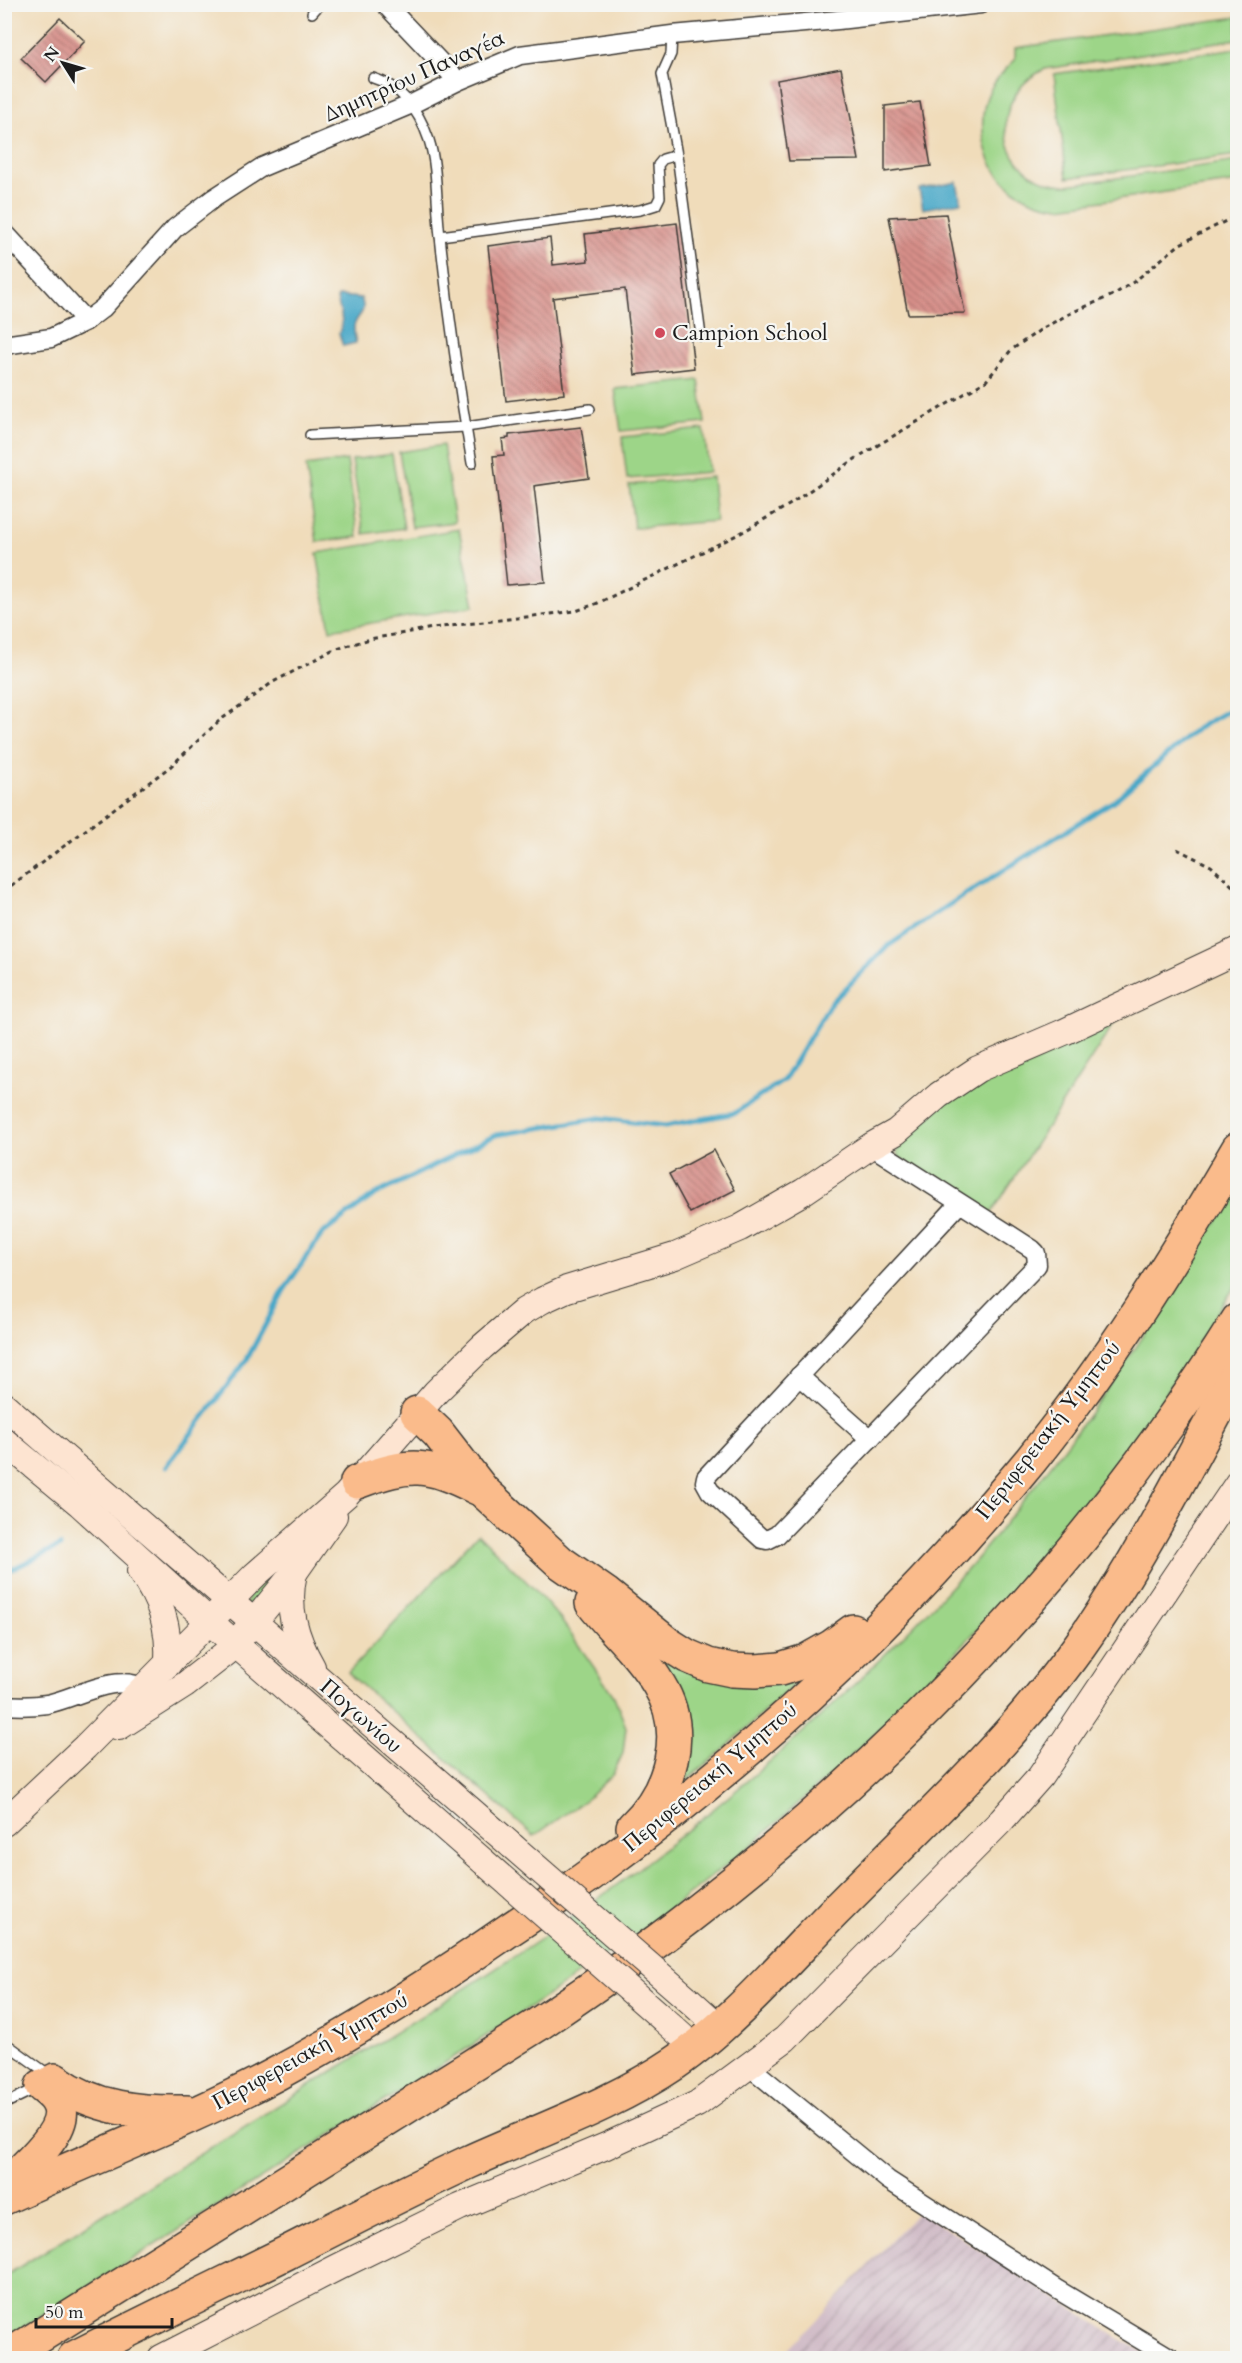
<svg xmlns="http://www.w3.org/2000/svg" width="1242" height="2363" viewBox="0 0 1242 2363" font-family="Cardo,serif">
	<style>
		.industrial { fill: url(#industrial-furrows) }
		.grass { fill: #9dd588; stroke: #5c7852; stroke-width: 1.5 }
		.water { fill: #4aa8c8; stroke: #336272; stroke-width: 1.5 }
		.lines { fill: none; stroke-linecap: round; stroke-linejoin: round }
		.stream { stroke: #4aa8c8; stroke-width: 5 }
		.building { fill: url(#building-back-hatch) }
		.lane-casing { stroke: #3c3934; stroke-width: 12 }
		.street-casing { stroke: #3c3934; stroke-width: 21 }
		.secondary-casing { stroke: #3c3934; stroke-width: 28 }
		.highway-casing { stroke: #3c3934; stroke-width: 36 }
		.path { stroke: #3c3934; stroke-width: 3; stroke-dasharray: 4.5 4.5; stroke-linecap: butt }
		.lane { stroke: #fff; stroke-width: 9 }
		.street { stroke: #fff; stroke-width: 18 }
		.secondary { stroke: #fde4d1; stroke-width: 26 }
		.highway { stroke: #fabb8b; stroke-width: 33 }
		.secondary-bridge-casing { stroke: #3c3934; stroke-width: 28; stroke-linecap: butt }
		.secondary-bridge { stroke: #fde4d1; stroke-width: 26 }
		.poi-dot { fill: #d1495b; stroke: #f6f6f2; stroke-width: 2 }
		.labels { text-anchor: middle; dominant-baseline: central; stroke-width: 4.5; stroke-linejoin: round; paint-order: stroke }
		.street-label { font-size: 22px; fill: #1c1c1c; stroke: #f6f6f2 }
		.poi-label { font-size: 22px; fill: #1c1c1c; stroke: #f6f6f2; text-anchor: start }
	</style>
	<defs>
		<pattern id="industrial-furrows" width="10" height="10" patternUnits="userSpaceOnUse" patternTransform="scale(1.5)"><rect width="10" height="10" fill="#d1bdc8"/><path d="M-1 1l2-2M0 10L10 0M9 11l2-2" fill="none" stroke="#b3a2ab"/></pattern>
		<pattern id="building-back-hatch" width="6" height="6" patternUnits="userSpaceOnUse" patternTransform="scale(1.5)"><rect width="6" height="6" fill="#d78f89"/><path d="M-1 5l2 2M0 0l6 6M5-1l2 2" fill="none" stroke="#ae746f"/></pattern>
	</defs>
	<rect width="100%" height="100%" fill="#f6f6f2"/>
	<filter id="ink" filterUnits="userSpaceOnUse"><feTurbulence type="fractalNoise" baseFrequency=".0167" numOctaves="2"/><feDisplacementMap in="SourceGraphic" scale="12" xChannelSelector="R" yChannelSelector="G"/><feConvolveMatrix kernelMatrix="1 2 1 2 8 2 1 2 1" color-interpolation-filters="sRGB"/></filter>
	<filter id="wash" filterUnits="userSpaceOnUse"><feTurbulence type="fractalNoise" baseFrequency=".008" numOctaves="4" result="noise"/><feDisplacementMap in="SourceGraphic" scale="24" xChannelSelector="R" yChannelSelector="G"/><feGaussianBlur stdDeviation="1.35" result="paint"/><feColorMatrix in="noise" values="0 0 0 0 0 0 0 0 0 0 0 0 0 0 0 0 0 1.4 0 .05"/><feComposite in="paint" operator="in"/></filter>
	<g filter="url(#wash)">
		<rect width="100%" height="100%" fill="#f0dcba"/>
		<path class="industrial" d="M919,2211L1115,2336L1153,2358H781Z"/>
		<g class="grass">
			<path d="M1237,17V39L1045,69C983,99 998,182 1067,185L1237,161V182L1060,207C1019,203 987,176 983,133C982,120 983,105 989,92C995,79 1005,69 1015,60V48Z"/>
			<path d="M1237,48V155L1067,178L1054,74Z"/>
			<path d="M699,380L705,423L621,431L615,389Z"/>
			<path d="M704,429L709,472L627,479L622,437Z"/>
			<path d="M443,445L455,522L412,527L399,452Z"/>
			<path d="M392,454L404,528L364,534L352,460Z"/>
			<path d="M347,460L358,537L317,542L306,466Z"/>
			<path d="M712,477L716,521L634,528L629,485Z"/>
			<path d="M459,529L474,606L330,630L317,553Z"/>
			<path d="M1116,1020L989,1217L898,1157L897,1150L908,1137L955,1092Z"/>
			<path d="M1237,1186V1283L1159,1404L1085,1503L1006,1599L923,1687L835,1771L748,1848L655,1921L551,1993L451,2059L5,2339V2276C118,2205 232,2134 346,2063C441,2004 537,1945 626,1878C748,1786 864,1682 967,1569C986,1549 1003,1526 1020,1504C1102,1404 1172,1297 1237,1186Z"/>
			<path d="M478,1534L535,1590L561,1620L614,1696L626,1727L623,1753L613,1774L588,1798L534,1836L348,1673Z"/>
			<path d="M292,1557L264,1598L248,1606L246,1604L249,1596Z"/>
			<path d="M648,1642L808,1671L722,1751L668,1795Z"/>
		</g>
		<g class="water">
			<path d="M957,182L961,202L923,209L919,189Z"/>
			<path d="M339,296L361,298C368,315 356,314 354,327C354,332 355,339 356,343L343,346L339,334L342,323L341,314L337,299Z"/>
		</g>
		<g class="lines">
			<g class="stream">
				<path d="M166,1467L246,1361L284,1290L322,1234L374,1195L496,1135L600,1118L665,1126L735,1113L784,1080L830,1004L888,946L952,903L1115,800L1198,728L1238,705"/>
				<path d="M4,1573L60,1546"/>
			</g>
		</g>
		<g id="blocks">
			<g class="building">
				<path d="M60,18L85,41L46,82L21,58Z"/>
				<path d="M841,68L859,160L789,161L777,80Z"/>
				<path d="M920,102L931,166L885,172V106Z"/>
				<path d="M946,214L965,313L908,314L889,217Z"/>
				<path d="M677,223L694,368L635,375L625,289L553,298L564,394L506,401L488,246L550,238L553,265L588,261L585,234Z"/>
				<path d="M581,427L589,478L534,486L545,582L507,585L493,456L504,455L502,439L509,438V435Z"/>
				<path d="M714,1150L735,1190L690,1213L669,1174Z"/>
			</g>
		</g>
	</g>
	<g filter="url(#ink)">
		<use href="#blocks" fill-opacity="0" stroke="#3c3934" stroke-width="1.5"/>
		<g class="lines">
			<g class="lane-casing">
				<g id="lane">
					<path d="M312,13L320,4"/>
					<path d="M373,78C403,87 419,111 429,140C438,168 436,206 440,236C448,311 459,388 472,463"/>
					<path d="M677,155L701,336"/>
					<path d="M440,236L640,210L656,205L660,197L658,165L663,159L677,155L662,74L671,54L672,35"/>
					<path d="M310,435L466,427L590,409"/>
					<path d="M4,2042L51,2076"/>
					<path d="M4,2104L37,2088"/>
				</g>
			</g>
			<g class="street-casing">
				<g id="street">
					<path d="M385,4L458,81"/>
					<path d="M4,232L86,321"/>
					<path d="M4,345L51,338L86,321L103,308L175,228L214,198L262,167L412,104L458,81L520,55L672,35L838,20L981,4"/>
					<path d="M871,1146L1032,1249L1036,1253L1037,1265L777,1535L767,1540L762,1539L710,1491L705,1482L706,1477L960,1203"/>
					<path d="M799,1376L870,1439"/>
					<path d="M4,1705C19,1706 33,1706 47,1704C77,1698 114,1673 144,1688"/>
					<path d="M750,2067L888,2180L1058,2290L1171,2358"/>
				</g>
			</g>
			<g class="secondary-casing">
				<g id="secondary">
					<path d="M4,1405L512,1846"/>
					<path d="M4,1441L80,1504L210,1622L484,1862"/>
					<path d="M140,1571C161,1601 170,1627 168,1664"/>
					<path d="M294,1573C286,1607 295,1637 312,1667"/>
					<path d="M119,1727L185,1685L226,1653L254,1622L294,1573L334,1516"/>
					<path d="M4,1823L85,1747L255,1575L346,1495L436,1392L482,1347L524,1311L543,1300L567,1289L675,1256L740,1228L803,1192L871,1146L896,1132L939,1095L978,1069L1064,1032L1238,950"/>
					<path d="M688,1999L719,2027"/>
					<path d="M663,2019L695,2048"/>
					<path d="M161,2358L338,2267L460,2207L606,2146L697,2104L785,2039L1001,1821L1040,1777L1238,1483"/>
				</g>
			</g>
			<g class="highway-casing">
				<g id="highway">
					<path d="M417,1413L438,1433L483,1491L560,1562L606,1594L668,1644L687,1656L708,1665L732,1670L755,1671L780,1669L806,1661L831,1647L853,1631"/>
					<path d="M357,1482C411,1462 427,1463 477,1488"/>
					<path d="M592,1603C613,1630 641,1654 659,1685C688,1732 671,1791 633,1827"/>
					<path d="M55,2080C95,2109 139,2113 187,2112"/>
					<path d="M4,2187C21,2170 72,2129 58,2103C55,2096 48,2091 42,2086"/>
					<path d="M4,2198C95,2156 188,2121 276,2074C356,2031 434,1982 509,1930C539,1910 569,1891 598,1869C758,1752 905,1613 1031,1460C1109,1363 1175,1257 1238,1149"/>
					<path d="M5,2358L537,2025C589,1990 640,1955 689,1917C904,1752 1094,1551 1238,1320"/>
					<path d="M74,2358C144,2322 215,2288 286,2253C347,2222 407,2191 469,2162C537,2131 613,2105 675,2063C731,2025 787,1960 835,1911C919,1826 1010,1743 1080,1645C1141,1559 1188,1464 1238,1372"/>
				</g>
			</g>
			<g class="path">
				<path d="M1177,849L1211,866L1238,891"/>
				<path d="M4,891L171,766L219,721L273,682L337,649L370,639L433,628L576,611L598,603L739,534L789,505L858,457L986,381L1011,350L1043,328L1073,312L1113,295L1135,281L1180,244L1238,215"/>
			</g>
			<use href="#lane" class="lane"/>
			<use href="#street" class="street"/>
			<use href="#secondary" class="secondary"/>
			<use href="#highway" class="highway"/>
			<g class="secondary-bridge-casing">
				<g id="secondary-bridge">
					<path d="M512,1846L688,1999"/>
					<path d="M484,1862L663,2019"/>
				</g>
			</g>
			<use href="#secondary-bridge" class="secondary-bridge"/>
		</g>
	</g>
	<circle class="poi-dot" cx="660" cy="333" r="6"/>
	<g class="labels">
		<g class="street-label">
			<text transform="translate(414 76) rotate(-24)">Δημητρίου Παναγέα</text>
			<text transform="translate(1048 1430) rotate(-52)">Περιφερειακή Υμηττού</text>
			<text transform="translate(361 1716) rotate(41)">Πογωνίου</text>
			<text transform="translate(710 1777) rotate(-40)">Περιφερειακή Υμηττού</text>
			<text transform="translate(310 2051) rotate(-29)">Περιφερειακή Υμηττού</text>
		</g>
		<g class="poi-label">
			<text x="672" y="333">Campion School</text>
		</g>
	</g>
	<rect width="1242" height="2363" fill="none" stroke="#f6f6f2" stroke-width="24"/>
	<g transform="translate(63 63) rotate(307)" stroke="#f6f6f2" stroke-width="4.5" paint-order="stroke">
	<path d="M0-4.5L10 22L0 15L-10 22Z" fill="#1c1c1c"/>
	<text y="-9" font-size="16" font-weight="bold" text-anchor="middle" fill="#1c1c1c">N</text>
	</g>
	<path d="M36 2318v9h136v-9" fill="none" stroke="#1c1c1c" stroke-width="3"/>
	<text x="45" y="2318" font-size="18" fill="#1c1c1c" stroke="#f6f6f2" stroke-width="4.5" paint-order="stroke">50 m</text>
</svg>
